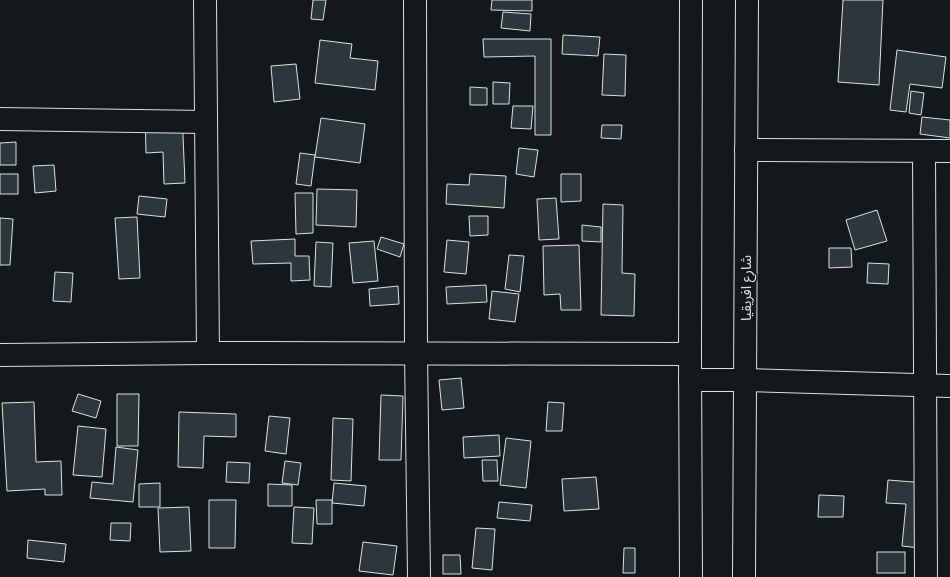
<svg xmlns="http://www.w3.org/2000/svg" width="950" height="577" viewBox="0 0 950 577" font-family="Lato,'Noto Sans Arabic',sans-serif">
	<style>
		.building { fill: #2c363c; stroke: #d8e6dc }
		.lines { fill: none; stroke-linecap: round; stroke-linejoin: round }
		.minor-casing { stroke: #d8e6dc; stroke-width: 24 }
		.tertiary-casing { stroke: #d8e6dc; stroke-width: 24 }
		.minor { stroke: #14181c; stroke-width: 22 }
		.tertiary { stroke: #14181c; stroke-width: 22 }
		.labels { text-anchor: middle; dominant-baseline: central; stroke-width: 3; stroke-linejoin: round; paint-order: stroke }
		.street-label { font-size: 14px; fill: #d8e6dc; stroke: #14181c }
	</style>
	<rect width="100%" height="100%" fill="#14181c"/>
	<g class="building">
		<path d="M313,0H326L323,20L311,19Z"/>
		<path d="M492,0H532V11L491,10Z"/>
		<path d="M843,0H883L879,85L838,82Z"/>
		<path d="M503,12L531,14L530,31L501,28Z"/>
		<path d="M563,35L600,37L598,56L562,54Z"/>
		<path d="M483,39H551V135H535V56L484,57Z"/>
		<path d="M320,40L352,44L350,58L378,61L375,90L315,83Z"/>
		<path d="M897,50L946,57L942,88L910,84L906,112L890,110Z"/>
		<path d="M604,54L626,55L625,96L602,95Z"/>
		<path d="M296,64L300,99L274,102L271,66Z"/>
		<path d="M493,82L510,83L509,104H493Z"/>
		<path d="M470,87L487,88V105H470Z"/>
		<path d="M911,91L924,93L921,115L909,113Z"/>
		<path d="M513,106H533L531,129L511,128Z"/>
		<path d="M182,112L185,183L164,184L163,152L146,153L145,113Z"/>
		<path d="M922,117L950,120V138L920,134Z"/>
		<path d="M321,118L365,124L360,163L315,157Z"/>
		<path d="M602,125H622L621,139L601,138Z"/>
		<path d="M16,142V165H0V143Z"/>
		<path d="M519,148L538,150L534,177L516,174Z"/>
		<path d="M300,153L315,155L311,186L296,184Z"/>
		<path d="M54,165L56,191L35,193L33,166Z"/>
		<rect x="0" y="174" width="18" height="20"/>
		<path d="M470,174L506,176L504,208L446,204L447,184L469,185Z"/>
		<path d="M561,174H581V201L561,202Z"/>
		<path d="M317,189L357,190L356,227L316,225Z"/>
		<path d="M295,193H313V233L296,234Z"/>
		<path d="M139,196L167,199L165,217L137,214Z"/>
		<path d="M556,198L559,239L539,240L537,199Z"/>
		<path d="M603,204L623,205L622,273L635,274L634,316L601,315Z"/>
		<path d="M877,210L887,241L855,250L846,220Z"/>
		<path d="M469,216H488V235L470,236Z"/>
		<path d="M137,217L140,278L119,279L115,218Z"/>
		<path d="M0,218L13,219L10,265H0Z"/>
		<path d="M582,225L601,227V242L582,241Z"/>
		<path d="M381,237L404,244L400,257L377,249Z"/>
		<path d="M295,239V256H309L310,280L291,281V263L253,264L251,241Z"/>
		<path d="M447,240L469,242L466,274L444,272Z"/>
		<path d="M374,241L378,281L353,283L349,243Z"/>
		<path d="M316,242L333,243L331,287L314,286Z"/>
		<path d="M579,245L581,310H561L560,294L544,295L543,246Z"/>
		<path d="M829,248H851L852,267L829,268Z"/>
		<path d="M509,255L524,256L520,292L505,289Z"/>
		<path d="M868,263L889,264L888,284L867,283Z"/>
		<path d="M55,272L73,273L71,302L53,301Z"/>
		<path d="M486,285L487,302L447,304L446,287Z"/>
		<path d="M398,286L399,304L370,306L369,289Z"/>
		<path d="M492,291L519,294L515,322L489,319Z"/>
		<path d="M461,378L464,408L442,410L439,380Z"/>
		<path d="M78,394L101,401L96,418L72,411Z"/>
		<path d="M117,394H139L138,446H117Z"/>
		<path d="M381,395L403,396L401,460H379Z"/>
		<path d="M34,402L36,462L61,461L62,495H45V489L7,491L2,403Z"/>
		<path d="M548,402L564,403L562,431H546Z"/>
		<path d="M179,412L236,414V437L204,436L203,468L178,467Z"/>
		<path d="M269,416L290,418L286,454L265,451Z"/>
		<path d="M333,418L353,419L351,481L331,480Z"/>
		<path d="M78,426L106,429L102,477L73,475Z"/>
		<path d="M499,435L500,456L464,458L463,437Z"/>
		<path d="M506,438L531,441L526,488L500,485Z"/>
		<path d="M116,447L138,450L133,502L90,498L92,482L113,484Z"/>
		<path d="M482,460H497L498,481H483Z"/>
		<path d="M285,461L301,463L298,485L282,483Z"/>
		<path d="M227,462L250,463L249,483L226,482Z"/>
		<path d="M596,477L599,509L564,511L562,479Z"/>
		<path d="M888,480L926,483L920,548L902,546L906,504L886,503Z"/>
		<path d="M160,483V507H139V484Z"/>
		<path d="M334,483L366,486L364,506L332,503Z"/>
		<path d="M268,484L292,485V506H268Z"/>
		<path d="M819,495L844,496L843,517H818Z"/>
		<path d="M209,500H236L235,548H209Z"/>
		<path d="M316,500H332V524H317Z"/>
		<path d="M499,502L532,505L530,521L497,518Z"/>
		<path d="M189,507L191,551L160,552L158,508Z"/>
		<path d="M294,507L314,508L312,544L292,543Z"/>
		<path d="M111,523H131L130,541L110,540Z"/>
		<path d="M476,528L495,529L492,570L472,568Z"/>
		<path d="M28,540L66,544L64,562L27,558Z"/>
		<path d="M363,542L397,546L393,575L359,571Z"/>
		<path d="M624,548H635V573H623Z"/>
		<rect x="877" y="552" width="28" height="21"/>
		<path d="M443,555H460L461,574H443Z"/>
	</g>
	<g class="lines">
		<g class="minor-casing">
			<g id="minor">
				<path d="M205,0L208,353"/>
				<path d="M415,0L416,353L419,577"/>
				<path d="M0,119L205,122"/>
				<path d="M746,150L950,151"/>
				<path d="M924,152L926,577"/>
				<path d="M0,355L208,353L690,354"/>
				<path d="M690,380H745L950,386"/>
			</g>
		</g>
		<g class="tertiary-casing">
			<g id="tertiary">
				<path d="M691,0L690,354L691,577"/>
				<path d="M744,577L747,0"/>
			</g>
		</g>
		<use href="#minor" class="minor"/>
		<use href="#tertiary" class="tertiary"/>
	</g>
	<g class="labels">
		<g class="street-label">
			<text transform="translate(745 288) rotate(-90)">شارع افريقيا</text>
		</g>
	</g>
</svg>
